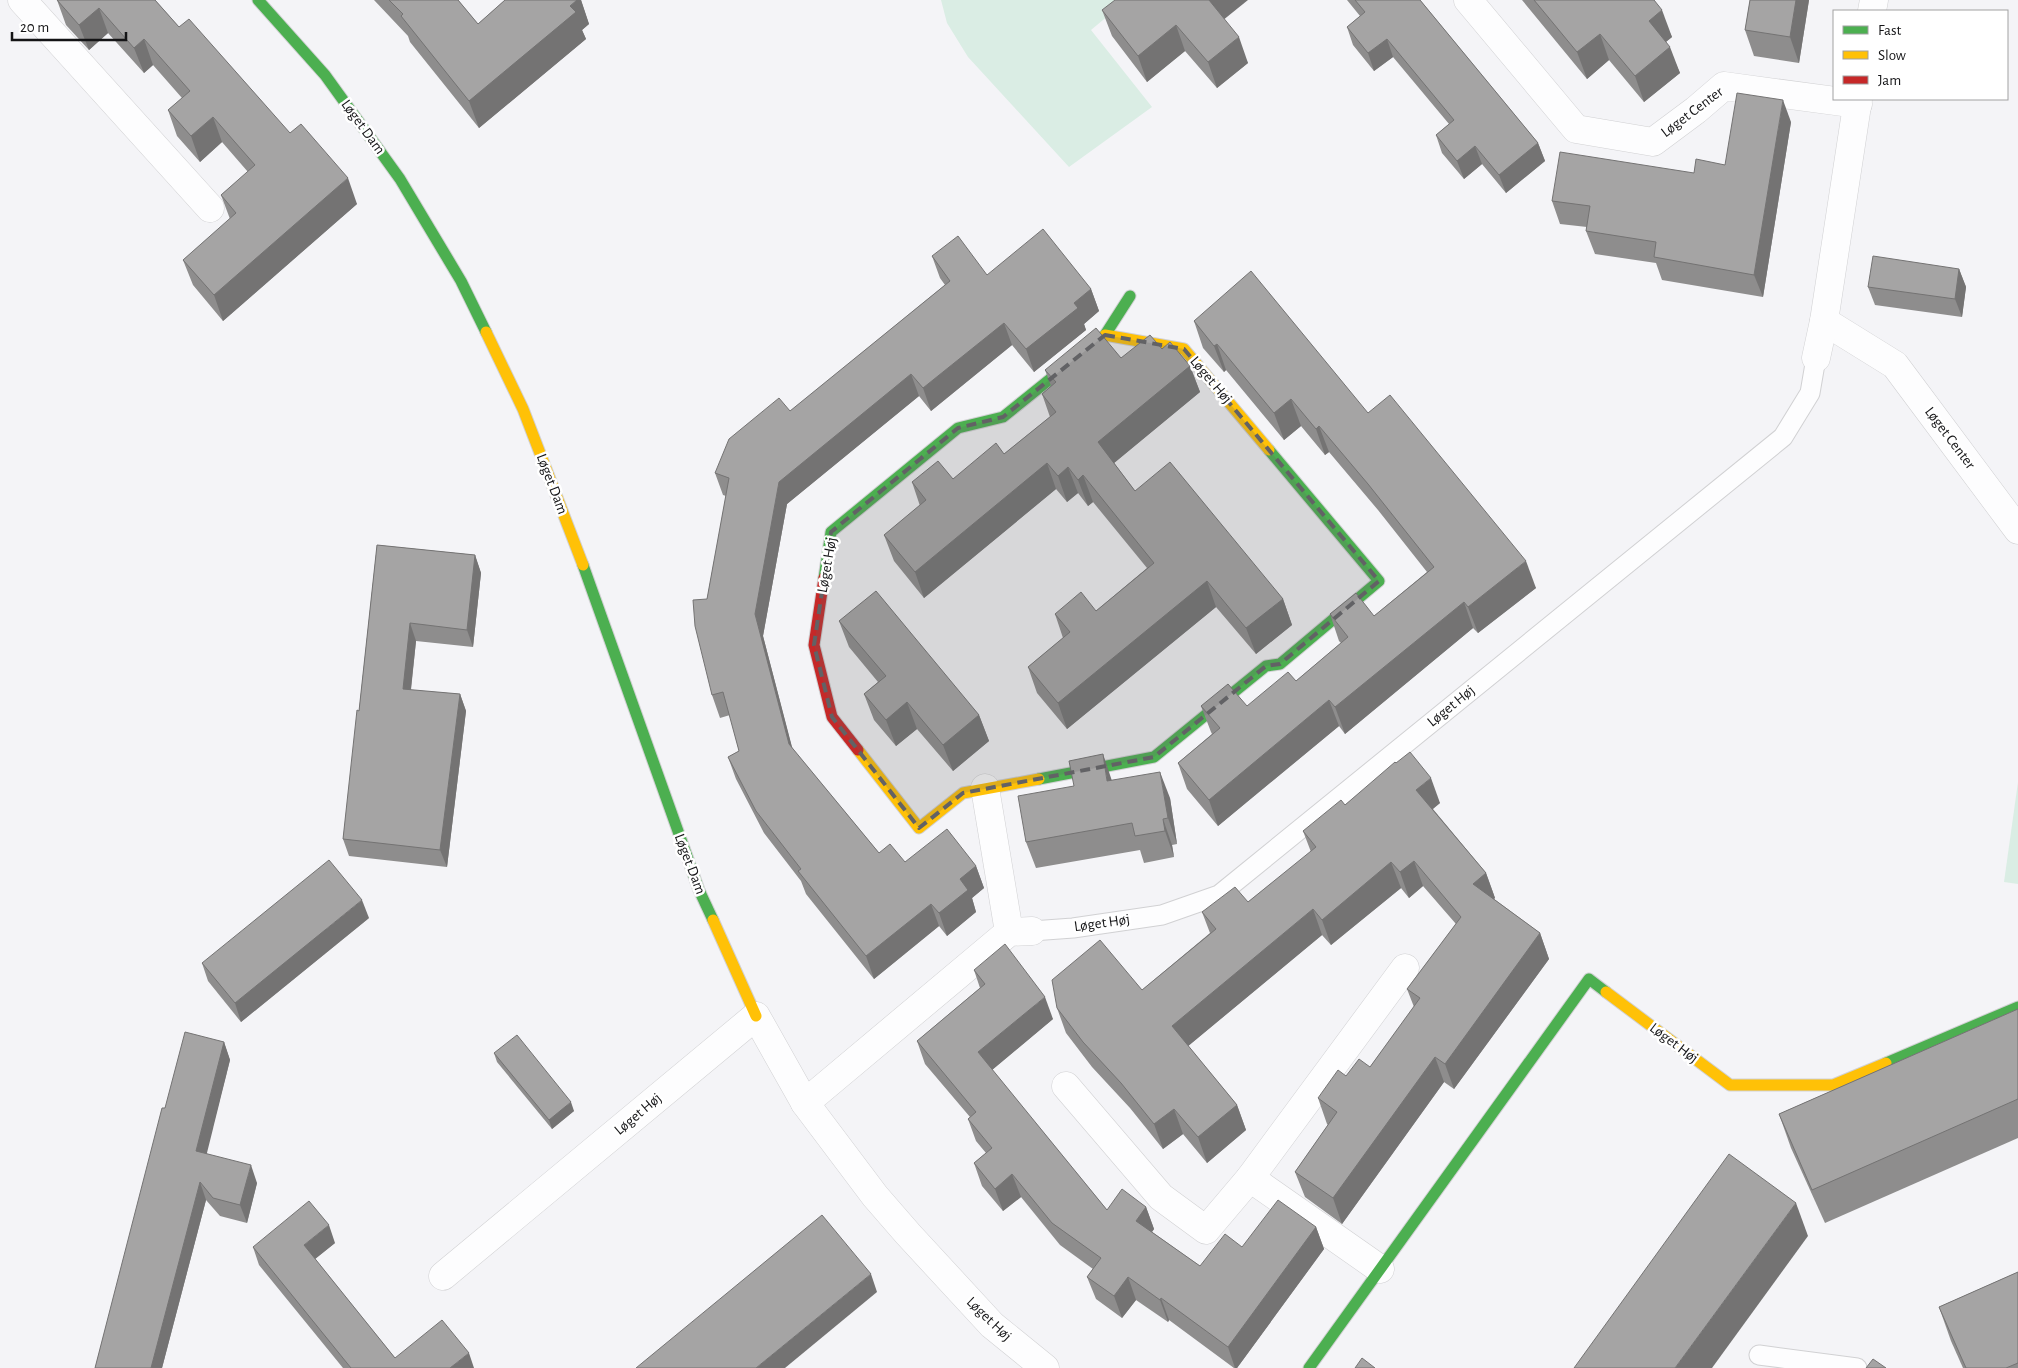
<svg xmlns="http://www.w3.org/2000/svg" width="2018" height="1368" viewBox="0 0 2018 1368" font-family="'Alegreya Sans',sans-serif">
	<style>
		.green { fill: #daede4 }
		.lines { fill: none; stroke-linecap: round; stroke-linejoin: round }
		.lane-casing { stroke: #d1d1d3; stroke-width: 21 }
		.street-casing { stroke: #d1d1d3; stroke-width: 29 }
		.fast-casing { stroke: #d1d1d3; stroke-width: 13 }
		.slow-casing { stroke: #d1d1d3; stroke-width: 13 }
		.jam-casing { stroke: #d1d1d3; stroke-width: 13 }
		.lane { stroke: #fdfdfe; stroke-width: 19 }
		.street { stroke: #fdfdfe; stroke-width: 28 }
		.fast { stroke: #4caf50; stroke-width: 11 }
		.slow { stroke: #ffc107; stroke-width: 11 }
		.jam { stroke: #c62828; stroke-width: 11 }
		.wall { fill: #8e8d8d }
		.shaded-wall { fill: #747373 }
		.building { fill: #a5a4a4; stroke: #747373 }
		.marked { fill: #626265; fill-opacity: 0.2; stroke: #626265; stroke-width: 4; stroke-dasharray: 10 6; stroke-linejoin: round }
		.labels { text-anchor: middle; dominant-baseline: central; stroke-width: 5; stroke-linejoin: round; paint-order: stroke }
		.street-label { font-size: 15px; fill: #141416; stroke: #fff }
	</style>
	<rect width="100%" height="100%" fill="#f4f4f7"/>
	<g class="green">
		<path d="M941,0H1127L1091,30L1152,107L1069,167L968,57L947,23Z"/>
		<path d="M2018,782V884L2004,882Z"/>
	</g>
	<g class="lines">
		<g class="lane-casing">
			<g id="lane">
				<path d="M1032,931L1073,928L1162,915L1219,895L1783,437L1810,393L1816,358"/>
				<path d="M1759,1355L1857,1368"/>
			</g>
		</g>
		<g class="street-casing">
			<g id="street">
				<path d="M22,0L210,208"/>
				<path d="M1468,0L1576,129L1653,142L1696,110L1724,86L1858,104"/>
				<path d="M1872,11L1874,0"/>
				<path d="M1824,321L1895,365L2018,530"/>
				<path d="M1816,358L1824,321L1858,99"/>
				<path d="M985,788L1009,932"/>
				<path d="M1066,1086L1161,1197L1206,1230L1250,1178L1405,968"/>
				<path d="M805,1103L1009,932L1032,931"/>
				<path d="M1250,1178L1380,1269"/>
				<path d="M443,1276L756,1016L805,1103L875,1196L908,1234L992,1325L1045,1368"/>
			</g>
		</g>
		<g class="fast-casing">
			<g id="fast">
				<path d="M258,0L325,75L400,179L461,281L486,332"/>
				<path d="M583,565L699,890L713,920"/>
				<path d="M824,578L831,532L958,428L1003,417L1105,335L1130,296"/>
				<path d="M1039,779L1154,757L1266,666L1280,664L1379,581L1269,450"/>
				<path d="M1886,1063L2018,1007"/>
				<path d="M1309,1368L1589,979L1606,992"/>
			</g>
		</g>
		<g class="slow-casing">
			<g id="slow">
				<path d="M486,332L523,409L583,565"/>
				<path d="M1105,335L1184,349L1269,450"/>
				<path d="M858,750L919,828L963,793L1039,779"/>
				<path d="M713,920L756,1016"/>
				<path d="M1606,992L1730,1085H1833L1886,1063"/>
			</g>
		</g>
		<g class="jam-casing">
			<path id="jam" d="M824,578L814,645L832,717L858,750"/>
		</g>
		<use href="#lane" class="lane"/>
		<use href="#street" class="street"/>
		<use href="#fast" class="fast"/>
		<use href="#slow" class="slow"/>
		<use href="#jam" class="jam"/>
	</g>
	<g class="wall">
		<path d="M57,0H155L179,27L290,133L357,204L223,321L193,285L183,260L230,219L221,195L248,172L222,142L200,162L177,136L168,110L182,98L153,65L144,73L108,33L89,50L66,25Z"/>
		<path d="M374,0H458L478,24L505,0H581L589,24L582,30L586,39L479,128L410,42L408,36Z"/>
		<path d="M1347,0H1420L1538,143L1545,161L1506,193L1482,164L1464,179L1442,153L1436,135L1449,124L1393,57L1374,71L1353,45L1347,27L1360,16Z"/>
		<path d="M1522,0H1654L1672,37L1666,42L1680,73L1644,102L1609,60L1587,79Z"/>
		<path d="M1750,0H1809L1799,63L1754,56L1745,30Z"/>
		<path d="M1102,10L1224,19L1248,63L1217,88L1185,51L1147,82L1112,36Z"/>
		<path d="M1791,122L1763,297L1662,280L1656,263L1595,254L1586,231L1587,227L1560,224L1552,201L1694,173L1725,165Z"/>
		<path d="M932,256L987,275L1091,289L1099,311L1084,324L1086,330L1034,372L1012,345L931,411L919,396L787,504L763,636L792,748L879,853L905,862L976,866L984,888L972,898L976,912L947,936L939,926L874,979L806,894L801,881L764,833L736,779L728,757L739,751L730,715L720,718L712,695L707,599L726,496L723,495L715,473L945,285L940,278Z"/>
		<path d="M1959,269L1966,287L1962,317L1875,305L1868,287Z"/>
		<path d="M1194,321L1368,413L1536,588L1478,633L1473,628L1345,734L1339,726L1218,826L1187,789L1178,763L1212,734L1211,732L1201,706H1247L1296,681L1341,643L1339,641L1330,614L1374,616L1427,572L1378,510L1329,452L1325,455L1301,426L1284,440L1226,370L1224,372L1203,348Z"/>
		<path d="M1162,349L1190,366L1200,392L1114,463L1135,491L1283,599L1292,625L1256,654L1216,607L1067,729L1037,693L1028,667L1063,638L1055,614L1096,611L1147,568L1093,502L1088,506L1078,493L1067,502L1056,489L924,598L894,561L884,535L920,506L912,482L953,479L1004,454L1050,417L1042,394L1051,386L1045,370L1121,358Z"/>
		<path d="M377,545L475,555L481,573L473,647L416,641L411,690L460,694L466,711L447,867L349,856L343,839L359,711Z"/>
		<path d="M839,621L979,715L989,741L953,771L917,729L896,746L874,720L864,694L878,682L849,647Z"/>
		<path d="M1396,763L1440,803L1433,809L1486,873L1495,898L1494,899L1540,933L1549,959L1454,1089L1444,1082L1342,1224L1305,1197L1295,1172L1328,1125L1327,1124L1318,1098L1346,1076L1370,1067L1414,1007L1407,989L1456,924L1423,886L1409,898L1401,888L1331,945L1322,935L1188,1046L1237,1105L1246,1130L1207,1163L1183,1134L1163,1149L1130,1108L1092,1067L1066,1033L1057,1008L1142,990L1210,933L1202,912L1248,902L1311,852L1303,831L1345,805Z"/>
		<path d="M1112,780L1170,798L1177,844L1172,845L1174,857L1144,863L1140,850L1036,868L1026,842Z"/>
		<path d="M369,918L241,1022L208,981L202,963Z"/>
		<path d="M974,970L1053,1019L992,1070L1107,1210L1146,1207L1154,1229L1152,1232L1200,1266L1242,1247L1316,1227L1324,1249L1237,1368H1234L1169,1320L1168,1322L1136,1300L1122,1318L1096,1299L1087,1277L1093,1269L1060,1245L1021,1197L1003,1211L982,1186L974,1163L986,1153L976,1141L968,1119L970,1117L925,1064L917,1041L980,988Z"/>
		<path d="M2018,1009V1138L1825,1223L1791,1148L1779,1114Z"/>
		<path d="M224,1042L230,1060L206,1153L257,1183L247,1223L220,1216L206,1200L162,1368H95L165,1108Z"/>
		<path d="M494,1053L574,1111L552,1129L497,1062Z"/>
		<path d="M335,1243L315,1259L395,1358L474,1368H343L259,1265L253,1247Z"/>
		<path d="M2018,1272V1368H1963L1951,1341L1939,1307Z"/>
	</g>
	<g class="shaded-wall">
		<path d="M577,0H581L589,24L582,30L586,39L479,128L469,101Z"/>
		<path d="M1208,0H1248L1217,25Z"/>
		<path d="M1796,0H1809L1799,63L1790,37Z"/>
		<path d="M99,8L108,33L89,50L79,25Z"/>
		<path d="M1662,10L1672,37L1658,48L1649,21Z"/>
		<path d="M1176,25L1185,51L1147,82L1138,56Z"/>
		<path d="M1600,34L1609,60L1587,79L1577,52Z"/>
		<path d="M1239,37L1248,63L1217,88L1208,62Z"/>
		<path d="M144,39L153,65L144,73L134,48Z"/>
		<path d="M1387,39L1393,57L1374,71L1368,53Z"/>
		<path d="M1670,47L1680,73L1644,102L1635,76Z"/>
		<path d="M1783,100L1791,122L1763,297L1754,275Z"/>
		<path d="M213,117L222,142L200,162L191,136Z"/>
		<path d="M1538,143L1545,161L1506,193L1499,175Z"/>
		<path d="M1475,146L1482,164L1464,179L1457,161Z"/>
		<path d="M348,178L357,204L223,321L214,295Z"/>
		<path d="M1959,269L1966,287L1962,317L1955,299Z"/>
		<path d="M1091,289L1099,311L1084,324L1086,330L1034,372L1026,349L1074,303Z"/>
		<path d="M1004,323L1012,345L931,411L923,388Z"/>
		<path d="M1217,344L1226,370L1224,372L1214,346Z"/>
		<path d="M1190,366L1200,392L1108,468L1098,442Z"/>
		<path d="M911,374L919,396L787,504L763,636L797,766L789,744L755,614L779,482Z"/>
		<path d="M1291,399L1301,426L1284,440L1274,413Z"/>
		<path d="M1319,426L1329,452L1325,455L1316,429Z"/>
		<path d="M1047,463L1056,489L924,598L915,572Z"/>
		<path d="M1068,467L1078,493L1067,502L1058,476Z"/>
		<path d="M1083,475L1093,502L1088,506L1078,480Z"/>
		<path d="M475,555L481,573L473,647L467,630Z"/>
		<path d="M1526,561L1536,588L1478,633L1468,607Z"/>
		<path d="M1207,581L1216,607L1067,729L1058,703Z"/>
		<path d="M1283,599L1292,625L1256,654L1246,628Z"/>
		<path d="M1464,602L1473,628L1345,734L1335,707Z"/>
		<path d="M410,623L416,641L409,706L403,689Z"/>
		<path d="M460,694L466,711L447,867L440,850Z"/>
		<path d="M1329,700L1339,726L1218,826L1209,800Z"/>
		<path d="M907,702L917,729L896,746L886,720Z"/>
		<path d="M979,715L989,741L953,771L943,745Z"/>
		<path d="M1103,754L1112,781H1107Z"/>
		<path d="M1160,772L1170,798L1177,844L1168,818Z"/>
		<path d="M1431,778L1440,803L1425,815L1416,790Z"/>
		<path d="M1163,819L1172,845L1174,857L1165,831Z"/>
		<path d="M1414,861L1423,886L1409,898L1400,872Z"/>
		<path d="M1391,862L1401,888L1331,945L1322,920Z"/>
		<path d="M976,866L984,888L972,898L976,912L947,936L939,913L960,879Z"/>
		<path d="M1486,873L1495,898L1482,909L1473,884Z"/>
		<path d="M362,900L369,918L241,1022L235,1003Z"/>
		<path d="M931,904L939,926L874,979L866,956Z"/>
		<path d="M1313,909L1322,935L1181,1052L1172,1026Z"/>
		<path d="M1540,933L1549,959L1454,1089L1445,1064Z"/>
		<path d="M1045,997L1053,1019L986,1075L978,1052Z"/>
		<path d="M224,1042L230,1060L203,1169L196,1151Z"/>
		<path d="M1435,1057L1444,1082L1342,1224L1333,1198Z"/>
		<path d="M571,1102L574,1111L552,1129L549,1120Z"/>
		<path d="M1237,1105L1246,1130L1207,1163L1198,1137Z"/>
		<path d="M1174,1109L1183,1134L1163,1149L1154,1124Z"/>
		<path d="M251,1165L257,1183L247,1223L240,1205Z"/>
		<path d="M1012,1174L1021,1197L1003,1211L995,1189Z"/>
		<path d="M200,1182L206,1200L162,1368H151Z"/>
		<path d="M1796,1203L1808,1236L1712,1368H1675Z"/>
		<path d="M1146,1207L1154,1229L1144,1243L1136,1221Z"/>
		<path d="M329,1225L335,1243L310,1263L304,1245Z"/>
		<path d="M1316,1227L1324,1249L1237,1368H1235L1228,1347Z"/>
		<path d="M871,1274L877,1292L785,1368H756Z"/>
		<path d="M1128,1277L1136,1300L1122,1318L1114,1296Z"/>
		<path d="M1161,1298L1169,1320L1168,1322L1160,1300Z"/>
		<path d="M469,1353L474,1368H450Z"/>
	</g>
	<g class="building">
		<path d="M57,0H155L179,27L189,19L290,133L301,124L348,178L214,295L183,260L236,213L221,195L255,165L213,117L191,136L168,110L190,91L144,39L134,48L99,8L79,25Z"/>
		<path d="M389,0H458L478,24L505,0H577L570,6L576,12L469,101L401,16L403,14Z"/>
		<path d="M1115,0H1209L1239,37L1208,62L1176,25L1138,56L1102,10Z"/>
		<path d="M1355,0H1420L1538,143L1499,175L1475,146L1457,161L1436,135L1454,120L1387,39L1368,53L1347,27L1365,12Z"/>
		<path d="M1534,0H1654L1662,10L1649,21L1670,47L1635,76L1600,34L1577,52Z"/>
		<path d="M1750,0H1796L1790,37L1745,30Z"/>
		<path d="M1737,93L1783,100L1754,275L1654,257L1656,242L1586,231L1590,206L1552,201L1560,152L1694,173L1696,159L1725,165Z"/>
		<path d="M1043,229L1091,289L1074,303L1078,308L1026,349L1004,323L923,388L911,374L779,482L755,614L789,744L879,853L890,844L905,862L947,829L976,866L960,879L968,890L939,913L931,904L866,956L798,871L801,869L756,811L728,757L739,751L723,692L712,695L695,626L693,600L707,599L729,478L715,473L729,439L779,398L790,411L950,281L932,256L958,236L987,275Z"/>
		<path d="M1873,256L1959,269L1955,299L1868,287Z"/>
		<path d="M1251,271L1368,413L1390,395L1526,561L1468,607L1464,602L1335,707L1329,700L1209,800L1178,763L1220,728L1201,706L1228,684L1247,706L1288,672L1296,681L1348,637L1330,614L1356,593L1374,616L1434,567L1368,484L1319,426L1316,429L1291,399L1274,413L1217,344L1214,346L1194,321Z"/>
		<path d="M1096,328L1121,358L1150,335L1162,349L1170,342L1190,366L1098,442L1135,491L1170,462L1283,599L1246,628L1207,581L1058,703L1028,667L1070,632L1055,614L1081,592L1096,611L1154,563L1083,475L1078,480L1068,467L1058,476L1047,463L915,572L884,535L926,500L912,482L938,461L953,479L996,443L1004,454L1056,412L1042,394L1056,382L1045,370Z"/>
		<path d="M377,545L475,555L467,630L410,623L403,689L460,694L440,850L343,839L357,710L359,711Z"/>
		<path d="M876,591L979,715L943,745L907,702L886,720L864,694L886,676L839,621Z"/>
		<path d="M1410,752L1431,778L1416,790L1486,873L1473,884L1540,933L1445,1064L1435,1057L1333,1198L1295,1172L1337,1112L1318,1098L1338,1070L1346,1076L1359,1059L1370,1067L1420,998L1407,989L1461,917L1414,861L1400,872L1391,862L1322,920L1313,909L1172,1026L1237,1105L1198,1137L1174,1109L1154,1124L1121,1083L1083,1042L1057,1008L1052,980L1100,940L1142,990L1216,929L1202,912L1235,887L1248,902L1316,847L1303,831L1341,800L1345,805L1395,762L1396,763Z"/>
		<path d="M1103,754L1107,781L1160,772L1168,818L1163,819L1165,831L1135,836L1132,823L1026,842L1018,796L1074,786L1069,761Z"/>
		<path d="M329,860L362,900L235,1003L202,963Z"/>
		<path d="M1005,944L1045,997L978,1052L1107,1210L1122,1189L1146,1207L1136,1221L1200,1266L1225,1234L1242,1247L1278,1200L1316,1227L1228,1347L1161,1298L1160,1300L1128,1277L1114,1296L1087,1277L1101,1258L1052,1223L1012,1174L995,1189L974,1163L992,1148L968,1119L976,1112L917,1041L985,984L974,970Z"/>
		<path d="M2018,1009V1099L1812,1190L1779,1114Z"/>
		<path d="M185,1032L224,1042L196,1151L251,1165L240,1205L213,1198L200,1182L151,1368H95L162,1108H165Z"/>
		<path d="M517,1035L571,1102L549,1120L494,1053Z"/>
		<path d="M1729,1154L1796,1203L1675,1368H1574Z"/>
		<path d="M309,1201L329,1225L304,1245L395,1358L442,1320L469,1353L450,1368H351L253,1247Z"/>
		<path d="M822,1215L871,1274L756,1368H636Z"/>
		<path d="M2018,1272V1363L2006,1368H1966L1939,1307Z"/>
		<path d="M1362,1358L1375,1368H1355Z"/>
		<path d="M1873,1359L1886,1368H1866Z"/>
	</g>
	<path class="marked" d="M1105,335L1184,349L1379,581L1280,664L1266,666L1154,757L963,793L919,828L832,717L814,645L831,532L958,428L1003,417Z"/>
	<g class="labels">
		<g class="street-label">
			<text transform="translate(1692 112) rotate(-37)">Løget Center</text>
			<text transform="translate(363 127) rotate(54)">Løget Dam</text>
			<text transform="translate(1211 380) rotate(50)">Løget Høj</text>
			<text transform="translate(1950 438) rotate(53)">Løget Center</text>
			<text transform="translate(552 484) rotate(69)">Løget Dam</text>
			<text transform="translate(827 565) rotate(-80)">Løget Høj</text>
			<text transform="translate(1451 706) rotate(-39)">Løget Høj</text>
			<text transform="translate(690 864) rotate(69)">Løget Dam</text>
			<text transform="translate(1102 923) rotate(-8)">Løget Høj</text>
			<text transform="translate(1674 1043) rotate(37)">Løget Høj</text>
			<text transform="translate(638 1114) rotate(-40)">Løget Høj</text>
			<text transform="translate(989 1319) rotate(44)">Løget Høj</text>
		</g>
	</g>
	<rect x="1833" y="10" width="175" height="90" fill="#ffffff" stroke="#a1a1a2"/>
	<rect x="1843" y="26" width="25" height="8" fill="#4caf50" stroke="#a1a1a2"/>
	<text x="1878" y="35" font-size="15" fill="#141416">Fast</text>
	<rect x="1843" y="51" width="25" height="8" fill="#ffc107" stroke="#a1a1a2"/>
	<text x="1878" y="60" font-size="15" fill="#141416">Slow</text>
	<rect x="1843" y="76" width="25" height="8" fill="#c62828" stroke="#a1a1a2"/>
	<text x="1878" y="85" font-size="15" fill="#141416">Jam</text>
	<path d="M12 32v8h114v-8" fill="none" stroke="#141416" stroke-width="2.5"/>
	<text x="20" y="32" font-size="15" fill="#141416" stroke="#ffffff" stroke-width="4" paint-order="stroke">20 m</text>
</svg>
